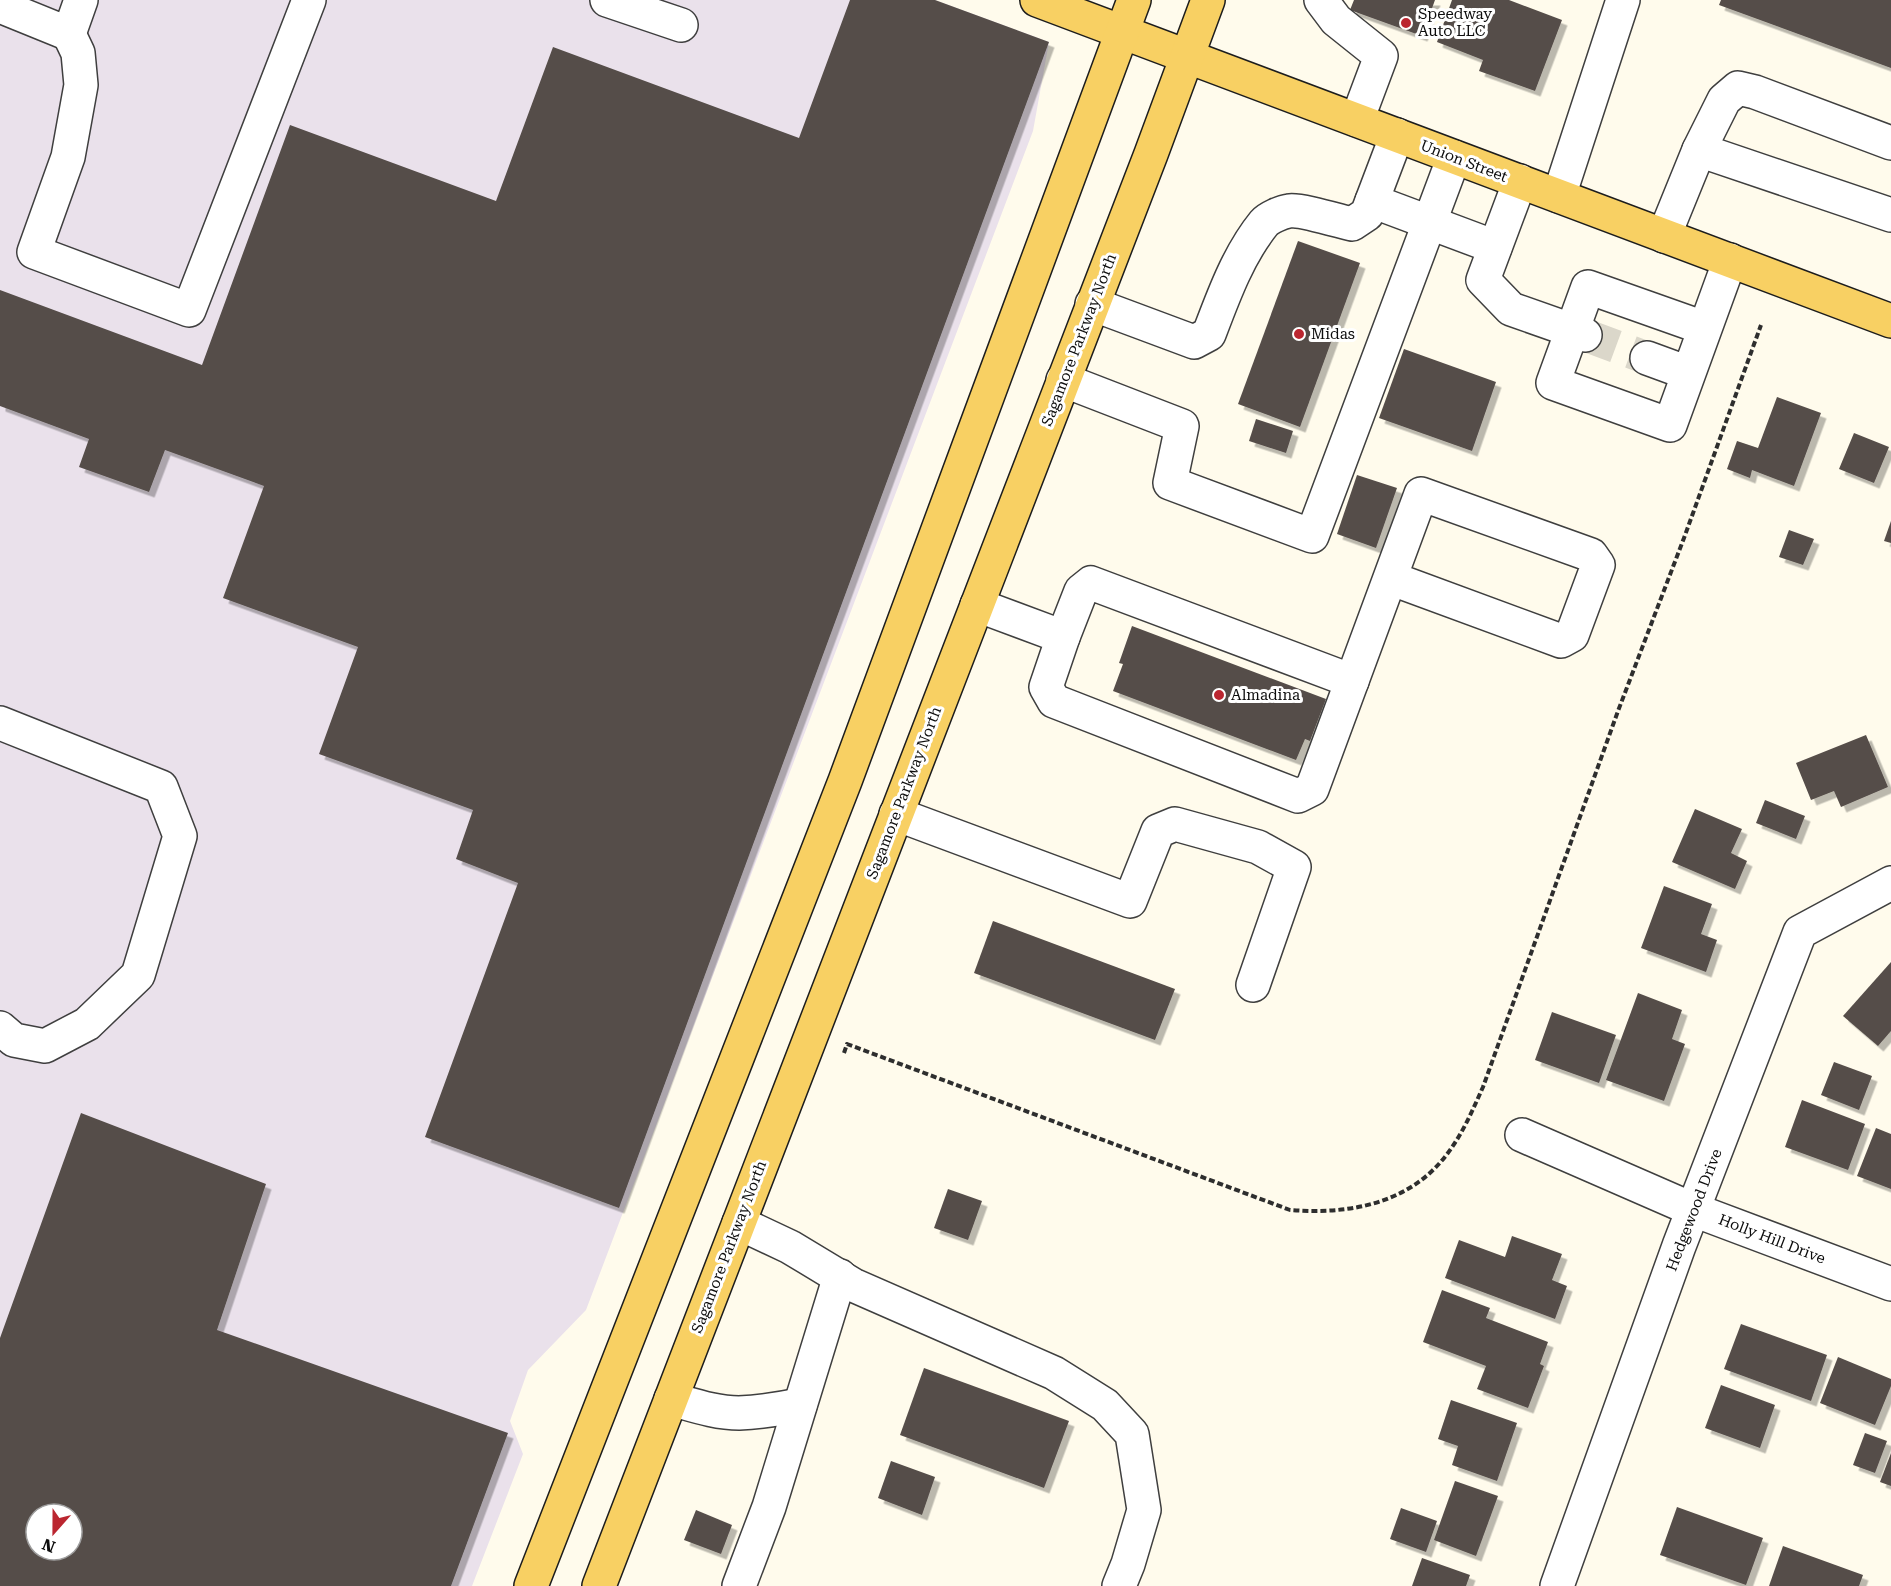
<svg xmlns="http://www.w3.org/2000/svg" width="1891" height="1586" viewBox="0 0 1891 1586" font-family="'Roboto Serif',serif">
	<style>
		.industrial { fill: #eae1eb; fill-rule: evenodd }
		.building { fill: #554d49; fill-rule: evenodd; filter: url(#shadow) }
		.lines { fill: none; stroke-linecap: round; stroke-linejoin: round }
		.minor-tunnel { stroke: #dbd7ca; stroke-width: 33; stroke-dasharray: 33 16; stroke-linecap: butt }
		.minor-casing { stroke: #3f3f3f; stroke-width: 36 }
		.major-casing { stroke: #1d1d1d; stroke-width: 36 }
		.path { stroke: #2e2e2e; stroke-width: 4; stroke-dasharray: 6 3; stroke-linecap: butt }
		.minor { stroke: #fff; stroke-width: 33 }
		.major { stroke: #f8d063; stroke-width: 33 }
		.poi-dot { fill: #bb2630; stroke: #fff; stroke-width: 2 }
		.labels { text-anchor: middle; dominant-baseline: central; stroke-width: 6; stroke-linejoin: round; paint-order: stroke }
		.poi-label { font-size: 15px; fill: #0c0c0c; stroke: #fff; text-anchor: start }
		.street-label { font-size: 15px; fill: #0c0c0c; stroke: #fff }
	</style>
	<defs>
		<filter id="shadow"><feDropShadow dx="5.5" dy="5.5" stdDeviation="0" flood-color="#0004"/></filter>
	</defs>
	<rect width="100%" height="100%" fill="#fffbec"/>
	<path class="industrial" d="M0,0H935L1049,42L1033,131L586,1310L528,1370L510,1421L523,1454L472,1586H0ZM36,1514H72V1550H36Z"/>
	<g class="building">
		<path d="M850,0H935L1049,42L619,1208L425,1137L518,883L456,859L473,810L319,754L358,647L223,598L264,486L165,450L149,492L79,467L89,439L0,406V290L202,365L290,125L496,201L553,47L799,138Z"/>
		<path d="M1354,0H1435L1422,36L1350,10Z"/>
		<path d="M1452,0H1509L1562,20L1535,91L1479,71L1483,60L1437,42Z"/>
		<path d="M1721,0H1891V68L1719,5Z"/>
		<path d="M1298,241L1360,263L1300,427L1238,404Z"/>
		<path d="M1404,349L1496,382L1472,451L1379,418Z"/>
		<path d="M1777,397L1821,413L1794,486L1752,470L1750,478L1727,469L1737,441L1758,448Z"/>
		<path d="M1256,419L1293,431L1286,453L1249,441Z"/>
		<path d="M1854,433L1889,447L1874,483L1839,469Z"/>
		<path d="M1357,475L1397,488L1376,548L1337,534Z"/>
		<path d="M1891,521V543L1884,541Z"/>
		<path d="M1789,530L1814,539L1803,565L1779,557Z"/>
		<path d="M1132,626L1326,699L1310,741L1305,739L1296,760L1113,691L1123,664L1119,663Z"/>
		<path d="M1866,735L1888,787L1841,807L1834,791L1811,800L1796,763Z"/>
		<path d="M1765,800L1805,816L1796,839L1756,823Z"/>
		<path d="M1695,809L1742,829L1731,853L1747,861L1735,889L1672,862Z"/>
		<path d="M1664,886L1712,904L1701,934L1717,940L1706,972L1641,948Z"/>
		<path d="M993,921L1175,989L1155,1040L974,973Z"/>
		<path d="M1891,962V1031L1878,1046L1843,1016Z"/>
		<path d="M1638,993L1682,1010L1672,1039L1685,1044L1664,1101L1606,1080Z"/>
		<path d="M1552,1012L1616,1035L1599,1083L1535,1060Z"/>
		<path d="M1834,1062L1872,1076L1859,1110L1821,1095Z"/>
		<path d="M1802,1100L1865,1124L1848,1170L1785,1147Z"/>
		<path d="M81,1113L266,1184L217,1330L508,1433L451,1586H0V1338ZM36,1514H72V1550H36Z"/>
		<path d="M1876,1128L1891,1134V1189L1857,1176Z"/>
		<path d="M948,1189L982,1201L968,1240L934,1228Z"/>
		<path d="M1512,1236L1562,1254L1552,1280L1567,1286L1555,1319L1445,1278L1459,1240L1505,1257Z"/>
		<path d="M1442,1290L1490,1308L1486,1318L1548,1342L1540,1364L1544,1366L1528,1408L1477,1389L1486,1366L1423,1342Z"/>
		<path d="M1741,1324L1827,1355L1811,1401L1724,1369Z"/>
		<path d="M1838,1357L1891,1379V1386L1875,1425L1820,1403Z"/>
		<path d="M924,1368L1069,1421L1044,1488L900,1435Z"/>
		<path d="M1721,1385L1775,1405L1760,1448L1705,1428Z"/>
		<path d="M1451,1400L1517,1423L1497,1481L1452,1465L1458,1446L1438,1439Z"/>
		<path d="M1865,1433L1887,1441L1875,1473L1853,1465Z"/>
		<path d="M1891,1453V1486L1880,1482Z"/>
		<path d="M891,1461L935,1477L922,1515L878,1498Z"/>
		<path d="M1455,1481L1498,1496L1476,1556L1434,1540Z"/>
		<path d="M1677,1507L1763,1538L1746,1585L1660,1555Z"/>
		<path d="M1401,1508L1437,1521L1426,1552L1390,1539Z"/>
		<path d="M696,1510L732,1525L721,1554L684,1540Z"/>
		<path d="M1783,1546L1863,1575L1859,1586H1769Z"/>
		<path d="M1422,1558L1470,1575L1466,1586H1412Z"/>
	</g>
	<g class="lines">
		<path class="minor-tunnel" d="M1585,335L1647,358"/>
		<g class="minor-casing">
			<g id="minor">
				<path d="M607,0L681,25"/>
				<path d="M1321,0L1336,20L1381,56L1357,120"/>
				<path d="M0,6L69,34L81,0"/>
				<path d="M69,34L78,53L81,85L68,157L34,252L189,310L309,0"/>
				<path d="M1699,150L1891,215"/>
				<path d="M1520,181L1483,280L1511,309L1585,335"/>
				<path d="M1559,196L1623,0"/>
				<path d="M1372,201L1495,247"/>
				<path d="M1664,236L1699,150L1724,100L1738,88L1755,92L1891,143"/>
				<path d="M1092,304L1194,342L1209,334C1223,297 1238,255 1264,223C1268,218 1282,212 1289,211C1300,209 1339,221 1352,224L1367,214L1397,135"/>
				<path d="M1704,328L1588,287L1553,383L1670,425L1730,260"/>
				<path d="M1647,358L1688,373"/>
				<path d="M1063,380L1182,426L1170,483L1312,536L1454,157"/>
				<path d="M977,605L1063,637L1046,687L1054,701L1298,796L1312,789L1421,494L1591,555L1598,565L1572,635L1561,641L1390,578"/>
				<path d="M1063,637L1081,591L1091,583L1352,681"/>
				<path d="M0,723L161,787L180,836L138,975L87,1024L45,1046L14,1040L0,1028"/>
				<path d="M896,814L1130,901L1158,831L1175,824L1258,847L1294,867L1253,985"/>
				<path d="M1522,1135L1694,1210L1891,1284"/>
				<path d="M739,1223L790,1247L853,1285L1054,1373L1105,1405L1132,1434L1144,1510L1128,1564L1119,1586"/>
				<path d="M671,1399C693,1405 716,1413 739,1413C760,1412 780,1409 800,1405"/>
				<path d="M739,1586L769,1507L840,1276"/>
				<path d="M1557,1586L1679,1246L1800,932L1891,883"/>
			</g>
		</g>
		<g class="major-casing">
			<g id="major">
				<path d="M1037,0L1891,321"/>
				<path d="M531,1586L845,781L1134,0"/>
				<path d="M599,1586L1151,154L1208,0"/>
			</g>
		</g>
		<path class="path" d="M844,1053L847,1044L1290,1210C1340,1214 1395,1207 1433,1170C1457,1147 1470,1116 1483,1087L1618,711L1684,538L1761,325"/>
		<use href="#minor" class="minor"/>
		<use href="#major" class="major"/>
	</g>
	<g class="poi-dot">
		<circle cx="1406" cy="23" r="6"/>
		<circle cx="1299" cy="334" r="6"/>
		<circle cx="1219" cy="695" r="6"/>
	</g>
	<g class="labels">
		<g class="poi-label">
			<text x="1418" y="14">Speedway<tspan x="1418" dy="17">Auto LLC</tspan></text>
			<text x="1311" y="334">Midas</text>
			<text x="1231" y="695">Almadina</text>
		</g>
		<g class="street-label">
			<text transform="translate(1464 161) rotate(21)">Union Street</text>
			<text transform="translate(1079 340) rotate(-69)">Sagamore Parkway North</text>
			<text transform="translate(904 793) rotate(-69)">Sagamore Parkway North</text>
			<text transform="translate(1694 1210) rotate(-69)">Hedgewood Drive</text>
			<text transform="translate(1772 1239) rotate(21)">Holly Hill Drive</text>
			<text transform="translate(729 1247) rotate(-69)">Sagamore Parkway North</text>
		</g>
	</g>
	<g transform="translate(54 1532) rotate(201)"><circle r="28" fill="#ffffff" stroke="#9e9e9e" stroke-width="1.5"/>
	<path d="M0-4.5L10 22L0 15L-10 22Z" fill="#bb2630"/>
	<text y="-9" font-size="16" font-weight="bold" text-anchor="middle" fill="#0c0c0c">N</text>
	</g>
</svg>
